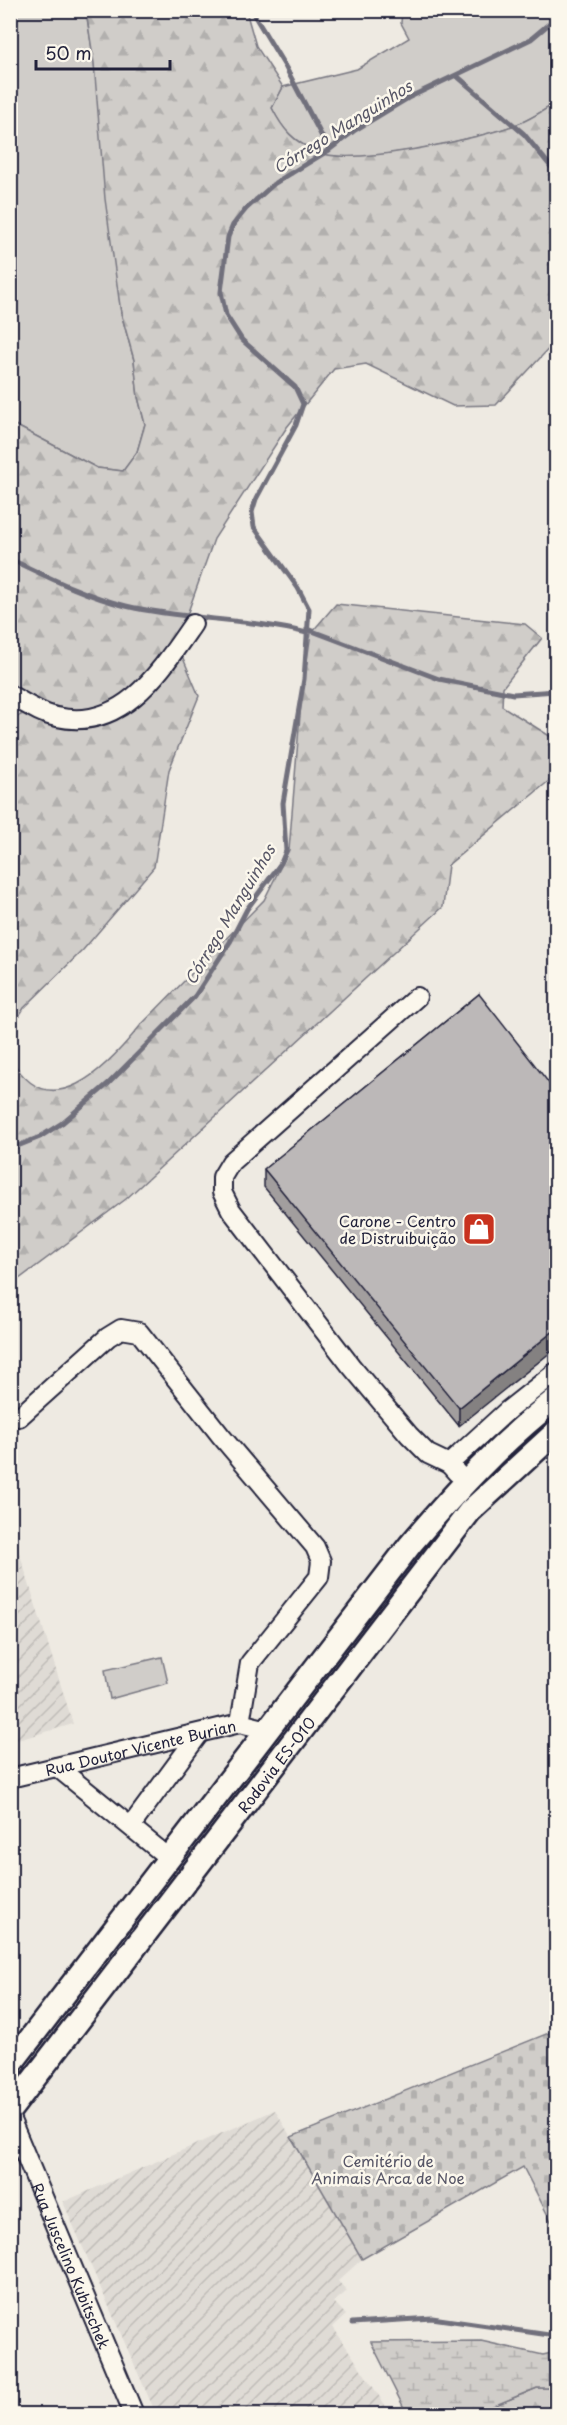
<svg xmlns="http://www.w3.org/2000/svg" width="567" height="2425" viewBox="0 0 567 2425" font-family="'Playpen Sans',sans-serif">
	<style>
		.industrial { fill: url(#industrial-furrows) }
		.green { fill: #d0cdc9; stroke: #797882; stroke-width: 1.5 }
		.forest { fill: url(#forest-firs); stroke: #797882; stroke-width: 1.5 }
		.wetland { fill: url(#wetland-marsh); stroke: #797882; stroke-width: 1.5 }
		.cemetery { fill: url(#cemetery-stones); stroke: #797882; stroke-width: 1.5 }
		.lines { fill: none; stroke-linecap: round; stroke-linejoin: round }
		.stream { stroke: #716f7c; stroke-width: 5 }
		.minor-casing { stroke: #22223b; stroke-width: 22 }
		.major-casing { stroke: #22223b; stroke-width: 27 }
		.minor { stroke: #fbf7ec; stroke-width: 18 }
		.major { stroke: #fbf7ec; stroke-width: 22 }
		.wall { fill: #a29e9e; stroke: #22223b; stroke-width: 1.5 }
		.shaded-wall { fill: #848181; stroke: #22223b; stroke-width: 1.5 }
		.building { fill: #bcb8b8; stroke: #22223b; stroke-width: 1.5 }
		.labels { text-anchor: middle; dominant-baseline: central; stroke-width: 5; stroke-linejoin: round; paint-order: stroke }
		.poi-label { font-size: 15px; fill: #22223b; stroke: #fbf7ec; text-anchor: end }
		.street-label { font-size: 15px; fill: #22223b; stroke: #fbf7ec }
		.park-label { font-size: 15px; fill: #565566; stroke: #fbf7ec }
		.water-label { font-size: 16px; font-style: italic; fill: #575666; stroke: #fbf7ec }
	</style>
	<defs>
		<pattern id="industrial-furrows" width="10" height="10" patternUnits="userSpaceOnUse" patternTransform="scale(1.5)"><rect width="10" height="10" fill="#dfdbd5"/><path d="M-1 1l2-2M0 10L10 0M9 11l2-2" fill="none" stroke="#bfbcb8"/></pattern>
		<pattern id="forest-firs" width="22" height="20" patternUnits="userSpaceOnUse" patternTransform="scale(1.5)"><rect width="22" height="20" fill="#d0cdc9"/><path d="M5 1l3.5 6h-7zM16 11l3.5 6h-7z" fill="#b2b0ae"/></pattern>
		<pattern id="wetland-marsh" width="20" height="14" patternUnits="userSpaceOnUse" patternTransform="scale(1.5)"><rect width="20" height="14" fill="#d0cdc9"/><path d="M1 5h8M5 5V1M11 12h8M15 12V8" fill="none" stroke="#b2b0ae"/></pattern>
		<pattern id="cemetery-stones" width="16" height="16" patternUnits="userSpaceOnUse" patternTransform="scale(1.5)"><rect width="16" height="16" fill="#d0cdc9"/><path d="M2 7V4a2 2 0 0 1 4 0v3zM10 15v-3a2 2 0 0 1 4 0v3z" fill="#b2b0ae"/></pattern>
	</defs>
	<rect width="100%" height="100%" fill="#eeeae2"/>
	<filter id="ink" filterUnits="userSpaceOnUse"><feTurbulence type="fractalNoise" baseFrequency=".0167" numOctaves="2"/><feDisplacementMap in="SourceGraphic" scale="12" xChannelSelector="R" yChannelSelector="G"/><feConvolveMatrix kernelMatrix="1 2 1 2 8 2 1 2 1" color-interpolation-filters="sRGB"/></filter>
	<g filter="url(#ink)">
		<g class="industrial">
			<path d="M10,1523L73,1724L11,1742H10Z"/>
			<path d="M275,2110L362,2259L338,2281L347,2291L334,2302L346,2315L333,2327L391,2414H156L63,2202Z"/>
		</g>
		<g class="green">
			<path d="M11,11H86L94,62L121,313L134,360L138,397L145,424L137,452L123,471L97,468L11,423Z"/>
			<path d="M402,11H556V103C545,109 533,118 520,123C484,138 350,168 316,152C293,141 283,130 272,108L283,87L357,69L409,38L401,23Z"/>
			<path d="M162,1657L168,1683L110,1699L105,1670Z"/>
		</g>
		<g class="forest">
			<path d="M86,11H246L256,46L283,87L272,108C283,130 293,141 317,152C351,167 484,138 520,123C533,118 545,109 556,103V341L496,405L453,406L366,364L334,369L287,427L214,539L182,629L180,651L199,696L169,770L154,867L83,950L24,1008L11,1029L10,720L21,715L25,696L11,682V423L97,468L123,471L137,452L145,424L138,397L134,360L121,313L105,199L94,63Z"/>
			<path d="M336,604L525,624L542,638L503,687L502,706L556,740V775L448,865L443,907L126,1199L11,1285V1058C49,1129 107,1067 140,1026L264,900L289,850L301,703L311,633Z"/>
			<path d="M537,2388H556V2414H474Z"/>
		</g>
		<path class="wetland" d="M481,2341L543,2355L556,2352V2388H537L474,2414H407L371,2342Z"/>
		<path class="cemetery" d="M556,2030V2231L523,2167L362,2259L291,2137Z"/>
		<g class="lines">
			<g class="stream">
				<path d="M251,10L286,68L329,150"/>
				<path d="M457,76L524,134L556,173"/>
				<path d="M10,559C48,577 85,596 126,606C185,620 247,618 307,633"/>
				<path d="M307,629L439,679L513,694L556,691"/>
				<path d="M10,1149L40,1137L62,1123L109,1083L195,996L230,942L247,909L281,863L286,851L283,803L304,679L309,609L298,588L254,527L252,512L256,499L296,425L303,404L295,387L242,340L226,315L221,292L228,237L233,225L246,209L275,183L329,150L355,130L408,98L531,39L556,18"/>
				<path d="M352,2323L432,2318L556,2336"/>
			</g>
			<g class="minor-casing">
				<g id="minor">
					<path d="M10,695C25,703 40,714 57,717C123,732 161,670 193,624"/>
					<path d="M417,997L231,1162L222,1177V1192L231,1210L351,1366L409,1435L428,1454L449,1464"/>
					<path d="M19,1417L108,1337L121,1329L139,1332L221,1436L315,1547L321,1561L319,1577L250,1663L240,1723"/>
					<path d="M457,1473L449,1464L508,1410L556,1372"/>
					<path d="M57,1767L169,1858"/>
					<path id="s1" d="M10,1778L240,1723L268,1730"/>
					<path d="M131,1826L199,1734"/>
					<path id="s2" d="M10,2118L134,2414"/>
				</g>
			</g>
			<g class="major-casing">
				<g id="major">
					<path d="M10,2065L410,1545C455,1492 501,1442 556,1399"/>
					<path id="s3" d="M10,2110L470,1511L556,1432"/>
				</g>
			</g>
			<use href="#minor" class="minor"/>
			<use href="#major" class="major"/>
		</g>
		<path class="wall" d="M479,994L459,1426L264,1187V1169Z"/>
		<path class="shaded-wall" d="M556,1329V1348L459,1426V1408Z"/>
		<path class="building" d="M479,994L556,1092V1329L459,1408L264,1169Z"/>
	</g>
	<defs>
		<g id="shop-square" transform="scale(1.725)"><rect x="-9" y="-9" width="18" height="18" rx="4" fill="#c8321e" stroke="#fbf7ec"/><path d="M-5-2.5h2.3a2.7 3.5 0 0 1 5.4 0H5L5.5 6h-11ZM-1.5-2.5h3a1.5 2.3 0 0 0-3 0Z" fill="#fff"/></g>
	</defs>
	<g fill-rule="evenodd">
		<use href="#shop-square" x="479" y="1229"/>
	</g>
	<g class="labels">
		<g class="poi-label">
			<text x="456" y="1220">Carone - Centro<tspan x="456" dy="17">de Distruibuição</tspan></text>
		</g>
		<g class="street-label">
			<text stroke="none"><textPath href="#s1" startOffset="134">Rua Doutor Vicente Burian</textPath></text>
			<text stroke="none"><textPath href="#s3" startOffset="436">Rodovia ES-010</textPath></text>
			<text stroke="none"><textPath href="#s2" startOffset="160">Rua Juscelino Kubitschek</textPath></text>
		</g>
		<g class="park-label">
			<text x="388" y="2160">Cemitério de<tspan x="388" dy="17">Animais Arca de Noe</tspan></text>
		</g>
		<g class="water-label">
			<text transform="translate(342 126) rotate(-32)">Córrego Manguinhos</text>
			<text transform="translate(229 914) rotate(-59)">Córrego Manguinhos</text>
		</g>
	</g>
	<rect width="567" height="2425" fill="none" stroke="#fbf7ec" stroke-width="36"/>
	<rect x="18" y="18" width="531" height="2389" fill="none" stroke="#22223b" stroke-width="2" filter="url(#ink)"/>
	<path d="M36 60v9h134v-9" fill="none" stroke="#22223b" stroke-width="3"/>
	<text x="45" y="60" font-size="18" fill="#22223b" stroke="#fbf7ec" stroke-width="4.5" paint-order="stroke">50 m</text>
</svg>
